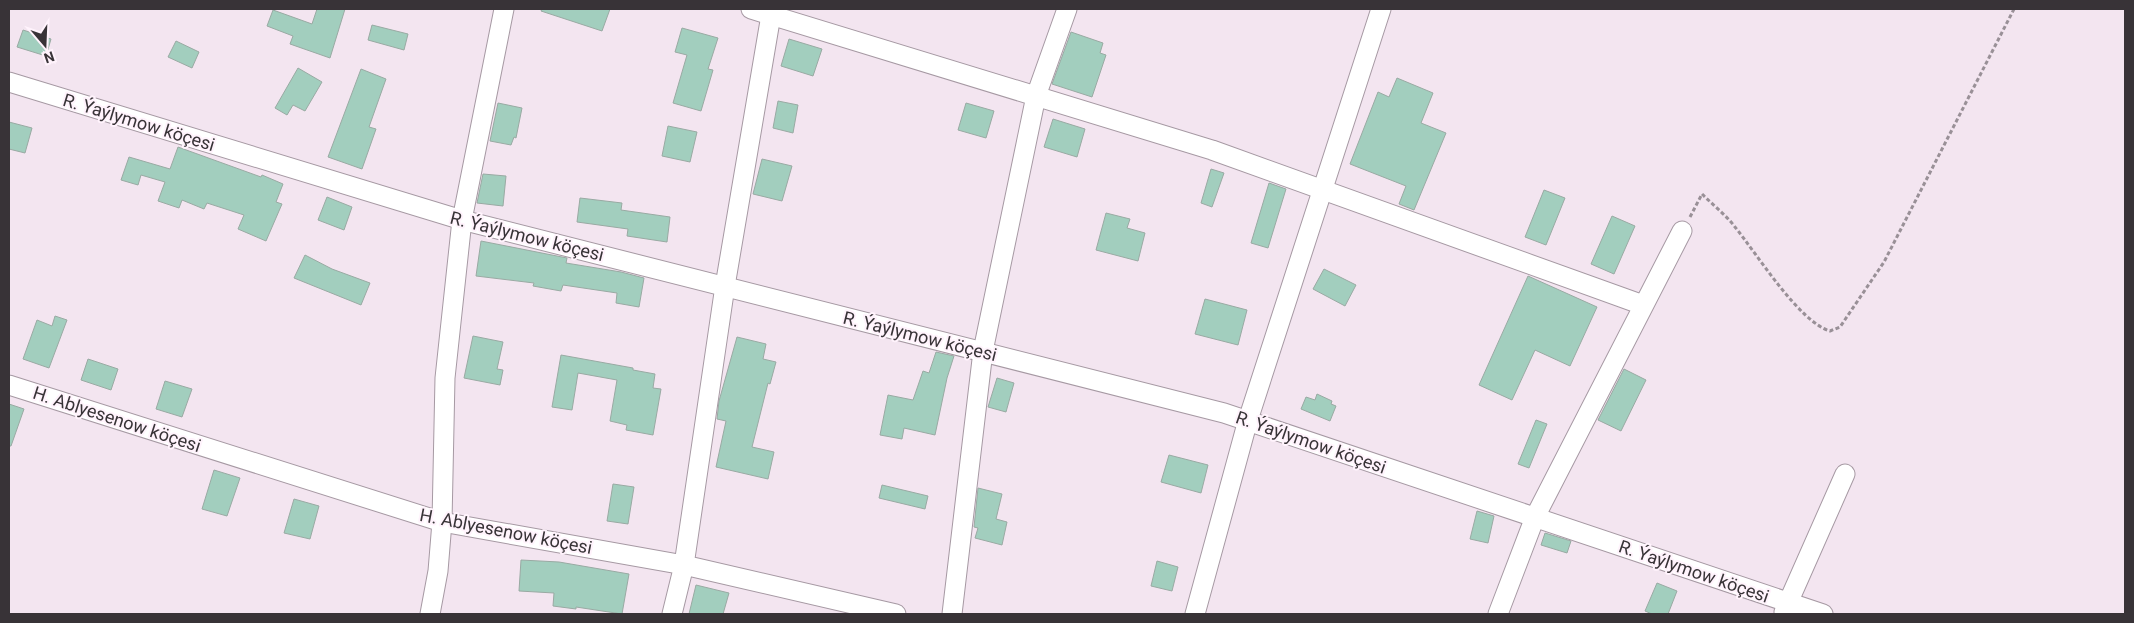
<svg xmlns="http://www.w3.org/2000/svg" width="2134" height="623" viewBox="0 0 2134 623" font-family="Roboto,sans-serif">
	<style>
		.building { fill: #a2cebe; stroke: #99aaa3 }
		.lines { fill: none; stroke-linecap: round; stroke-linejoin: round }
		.street-casing { stroke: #a699a3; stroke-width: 21 }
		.path { stroke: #999097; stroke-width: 3; stroke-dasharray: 4 2.5; stroke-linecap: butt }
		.street { stroke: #fff; stroke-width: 19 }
		.labels { text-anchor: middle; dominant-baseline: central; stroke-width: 4; stroke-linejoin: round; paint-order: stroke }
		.street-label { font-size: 18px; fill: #383337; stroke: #fff3fc }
	</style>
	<rect width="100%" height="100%" fill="#f3e5f0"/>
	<g class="building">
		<path d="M317,9H345L330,58L290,44L293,36L267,26L273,10L312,24Z"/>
		<path d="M542,9H610L602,31L541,11Z"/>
		<path d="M372,25L408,34L404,50L368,40Z"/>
		<path d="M682,28L718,38L708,69L713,70L701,111L673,103L687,55L675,52Z"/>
		<path d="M23,30L51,39L46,56L17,47Z"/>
		<path d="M1071,32L1103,43L1100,53L1106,55L1092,97L1052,84Z"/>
		<path d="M789,39L822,49L813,76L781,66Z"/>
		<path d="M176,41L199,52L192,68L168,57Z"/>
		<path d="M298,68L322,82L305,111L293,105L287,115L275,108Z"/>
		<path d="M361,69L386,79L369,127L376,129L362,169L328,157Z"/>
		<path d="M1397,78L1433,93L1421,123L1446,133L1414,210L1399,204L1406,186L1350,164L1378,92L1389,97Z"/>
		<path d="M778,101L798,105L793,133L773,128Z"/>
		<path d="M498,103L522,108L516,138L514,137L511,145L490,141Z"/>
		<path d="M966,103L994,111L986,138L958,130Z"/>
		<path d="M1053,119L1085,129L1077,157L1044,147Z"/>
		<path d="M9,122L32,128L25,153L9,149Z"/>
		<path d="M668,126L697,132L690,162L662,156Z"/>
		<path d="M178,147L261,177L262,175L283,184L276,202L282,204L266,241L238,229L244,215L207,203L204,209L182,200L179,208L158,201L165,182L141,175L138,185L121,180L129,157L170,169Z"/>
		<path d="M762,159L792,166L782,201L753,194Z"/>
		<path d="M1211,169L1224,173L1212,207L1201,203Z"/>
		<path d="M483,174L506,176L503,206L477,203Z"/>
		<path d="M1269,183L1286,189L1268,248L1251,243Z"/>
		<path d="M1544,190L1565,198L1546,245L1525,237Z"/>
		<path d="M327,197L352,207L344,230L318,220Z"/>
		<path d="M580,198L622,203L621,210L670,217L667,242L627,236L628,229L577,222Z"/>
		<path d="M1106,213L1130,219L1127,228L1145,233L1138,261L1096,250Z"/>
		<path d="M1612,216L1635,226L1614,274L1591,264Z"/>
		<path d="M481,241L567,258L566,263L621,272L644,278L639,307L616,303L617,293L563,285L561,291L533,286L534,283L476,276Z"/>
		<path d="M305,255L332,269L370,283L361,305L294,278Z"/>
		<path d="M1324,269L1356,285L1345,306L1313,289Z"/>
		<path d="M1528,276L1597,307L1570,366L1535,350L1512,400L1479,385Z"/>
		<path d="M1205,299L1247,310L1238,345L1195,334Z"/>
		<path d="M55,316L67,320L49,368L23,359L37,320L52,326Z"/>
		<path d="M473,336L503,342L497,369L503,370L500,385L464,378Z"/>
		<path d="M737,337L766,344L763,359L776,362L770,384L768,383L752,447L774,452L768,479L716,467L726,421L717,419L719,401Z"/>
		<path d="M936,352L954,356L947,378L935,435L904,428L902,439L880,435L888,395L913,400L923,371L929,373Z"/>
		<path d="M561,355L633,368V370L655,374L653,388L661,389L653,435L626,430L627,425L610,421L617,380L578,373L572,410L552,407Z"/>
		<path d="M88,359L118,369L111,390L81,380Z"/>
		<path d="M1624,369L1646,380L1621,431L1598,420Z"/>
		<path d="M997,378L1014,383L1006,412L988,407Z"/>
		<path d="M165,381L192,389L182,417L156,409Z"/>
		<path d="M1317,394L1332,401L1331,404L1336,406L1330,421L1301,409L1306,397L1315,400Z"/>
		<path d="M9,404L24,409L11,446H9Z"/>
		<path d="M1536,420L1547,424L1529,468L1518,464Z"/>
		<path d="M1169,455L1208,465L1201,493L1161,482Z"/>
		<path d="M214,470L240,478L227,516L202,509Z"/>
		<path d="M613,484L634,487L628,524L607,521Z"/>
		<path d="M882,485L928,496L925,509L879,498Z"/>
		<path d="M978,488L1002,494L996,519L1007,522L1002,545L975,538L978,528L974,527Z"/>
		<path d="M294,499L319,506L310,539L284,533Z"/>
		<path d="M1477,511L1494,516L1488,543L1470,539Z"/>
		<path d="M1545,533L1571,541L1567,553L1541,545Z"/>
		<path d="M521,560L559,562L629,574L622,614L576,607V609L553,606L554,593L519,591Z"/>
		<path d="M1157,561L1178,567L1172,591L1151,586Z"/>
		<path d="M1657,583L1677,591L1668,614H1652L1645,611Z"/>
		<path d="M696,585L729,593L723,614H689Z"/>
	</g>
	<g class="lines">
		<g class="street-casing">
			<g id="street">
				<path d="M751,9L1212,150L1643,305"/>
				<path d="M9,82L462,220L1224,413L1823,614"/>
				<path d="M9,385L442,522L684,565L896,614"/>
				<path d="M1784,612L1845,474"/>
				<path d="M430,614L438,571L442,522L445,378L462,220L504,9"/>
				<path d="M672,614L684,565L725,286L771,15"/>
				<path d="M952,614L983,351L1036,96L1067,9"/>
				<path d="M1195,614L1248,420L1381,9"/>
				<path d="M1498,614L1535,517L1682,231"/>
			</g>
		</g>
		<path class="path" d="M1690,217L1702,194C1713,205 1726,215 1735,227C1757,254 1799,322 1830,331L1840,327L1884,262L2014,9"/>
		<use href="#street" class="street"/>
	</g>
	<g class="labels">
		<g class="street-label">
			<text transform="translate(139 122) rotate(17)">R. Ýaýlymow köçesi</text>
			<text transform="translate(527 236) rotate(14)">R. Ýaýlymow köçesi</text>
			<text transform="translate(920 336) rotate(14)">R. Ýaýlymow köçesi</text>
			<text transform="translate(117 419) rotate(18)">H. Ablyesenow köçesi</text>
			<text transform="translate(1311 442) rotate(19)">R. Ýaýlymow köçesi</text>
			<text transform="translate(506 531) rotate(11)">H. Ablyesenow köçesi</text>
			<text transform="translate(1694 571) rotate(19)">R. Ýaýlymow köçesi</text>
		</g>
	</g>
	<rect width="2134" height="623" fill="none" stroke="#383337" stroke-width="20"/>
	<g transform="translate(45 45) rotate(161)" stroke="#fff3fc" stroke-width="4" paint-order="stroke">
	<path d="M0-4L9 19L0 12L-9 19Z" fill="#383337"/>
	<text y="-8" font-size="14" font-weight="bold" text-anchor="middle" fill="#383337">N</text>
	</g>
</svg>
